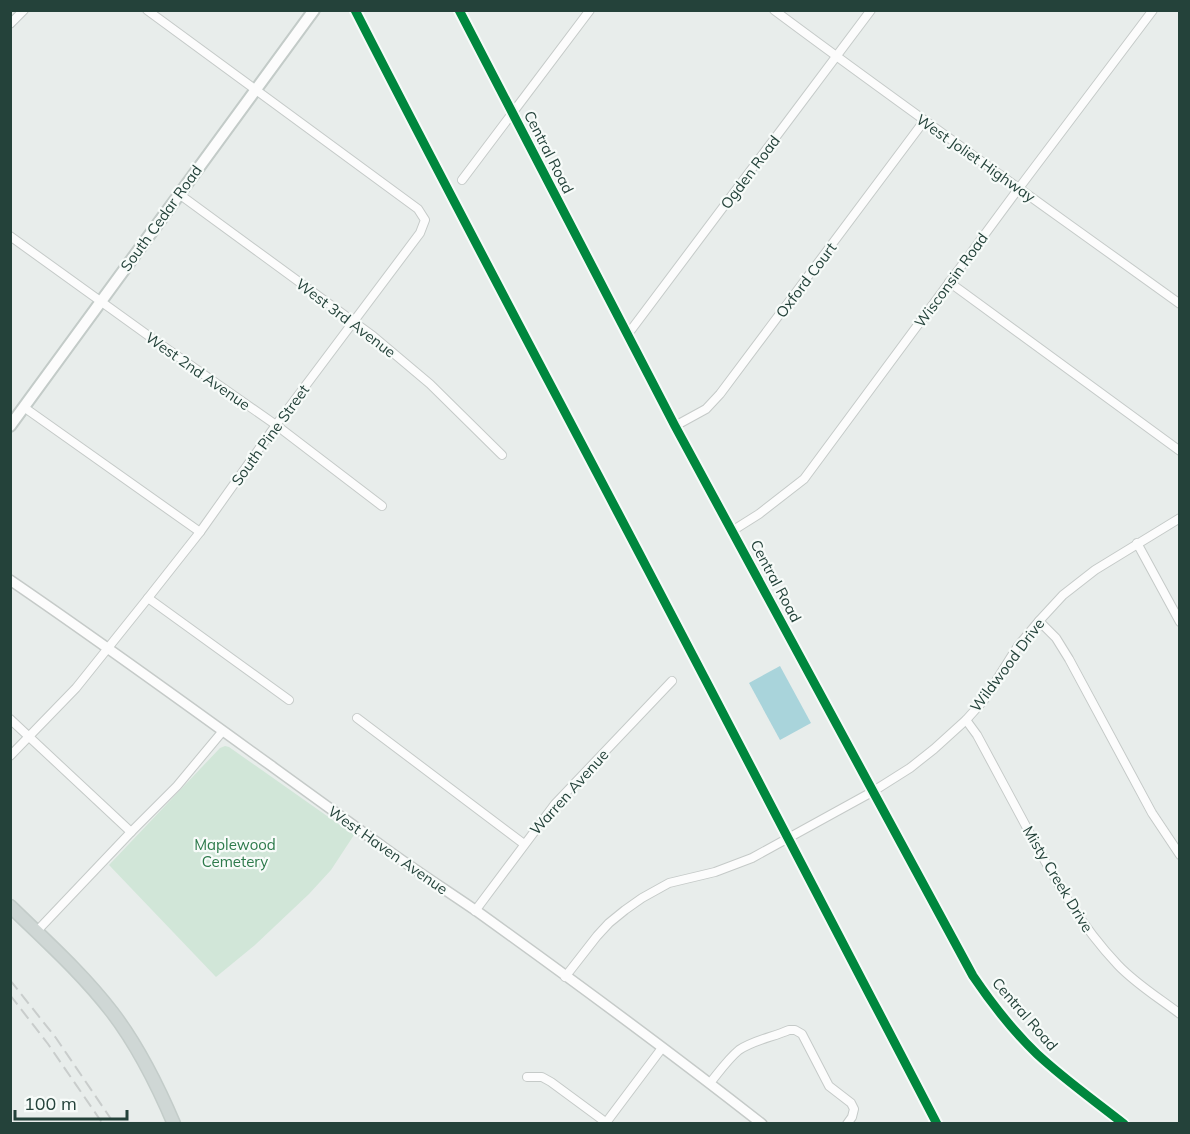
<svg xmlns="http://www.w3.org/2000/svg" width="1190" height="1134" viewBox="0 0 1190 1134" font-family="Mulish,sans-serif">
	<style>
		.green { fill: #d1e6d8 }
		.water { fill: #a9d4db }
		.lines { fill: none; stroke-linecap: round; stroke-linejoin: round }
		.minor-casing { stroke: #c5cac8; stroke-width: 10 }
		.tertiary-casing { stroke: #c5cac8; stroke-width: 12 }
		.secondary-casing { stroke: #c3cbc8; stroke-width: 14 }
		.primary-casing { stroke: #c3ccc9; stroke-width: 15 }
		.minor { stroke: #fcfcfc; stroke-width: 8 }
		.tertiary { stroke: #fcfcfc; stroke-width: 9 }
		.secondary { stroke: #fcfcfc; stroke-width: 10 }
		.primary { stroke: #cfd7d5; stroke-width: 12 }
		.rail { stroke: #c9cdcc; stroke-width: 2; stroke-dasharray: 12 6; stroke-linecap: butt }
		.cycleway-casing { stroke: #f7fbf9; stroke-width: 13 }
		.cycleway { stroke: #00873e; stroke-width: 9 }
		.labels { text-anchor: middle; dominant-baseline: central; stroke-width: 4.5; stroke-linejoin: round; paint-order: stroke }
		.street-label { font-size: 15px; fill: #24423a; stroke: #f7fbf9 }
		.park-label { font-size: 15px; fill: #2d7a4b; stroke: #f7fbf9 }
	</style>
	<rect width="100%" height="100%" fill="#e8edeb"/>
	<path class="green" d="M225,746L229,747L354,835L331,870L309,894L255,945L216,977L109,865L220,748Z"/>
	<path class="water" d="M780,666L811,723L780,740L749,683Z"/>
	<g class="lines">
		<g class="minor-casing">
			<g id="minor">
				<path d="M459,10L675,426L973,976C992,1004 1013,1031 1037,1054C1065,1080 1095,1101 1124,1124"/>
				<path d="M774,10C908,110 1044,206 1180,304"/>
				<path d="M10,24L24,10"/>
				<path d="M462,180L590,10"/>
				<path d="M179,194L373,336L430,384L502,455"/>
				<path d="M10,236L153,339L276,425L382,506"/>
				<path d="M949,282L1180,451"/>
				<path d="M628,334L871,10"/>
				<path d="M25,408L200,532"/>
				<path d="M675,426L706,409L720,394L924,121"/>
				<path d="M732,531L759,514L804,479L1019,188L1153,10"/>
				<path d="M1137,543L1180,622"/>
				<path d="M148,598L289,700"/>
				<path d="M1039,621L1056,638L1069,659L1152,813L1180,855"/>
				<path d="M357,718L524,844"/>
				<path d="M10,719L131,832"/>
				<path d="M966,720L977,735C994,766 1010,797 1027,828C1053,877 1080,925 1118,965C1136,984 1159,998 1180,1014"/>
				<path d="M10,756L76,688L148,598L200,532L276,425L420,233L425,220L418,209L147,10"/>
				<path d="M475,911L555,804L672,681"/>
				<path d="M36,932L131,832L177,786L222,732"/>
				<path d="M565,977L597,936L609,923L625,910L642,898L669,883L715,872L752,858L872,792L910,768L934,749L966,720L984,700L1018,646L1039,621L1063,595L1095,570L1180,518"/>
				<path d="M527,1077H542L551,1082L608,1124"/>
				<path d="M710,1083C719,1072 728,1059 739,1050C754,1040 773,1037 789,1030H795L802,1034L829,1086L851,1103L854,1109L852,1117L847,1124"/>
				<path d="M605,1124L662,1048"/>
			</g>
		</g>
		<g class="tertiary-casing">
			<path id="tertiary" d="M10,580C136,666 258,757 382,846C413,869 446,890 478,912C574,981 669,1051 762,1124"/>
		</g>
		<g class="secondary-casing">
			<path id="secondary" d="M10,426L314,10"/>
		</g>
		<g class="primary-casing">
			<path id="primary" d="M10,906C45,940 82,973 112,1012C138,1046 157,1084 174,1124"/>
		</g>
		<use href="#minor" class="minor"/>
		<use href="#tertiary" class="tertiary"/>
		<use href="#secondary" class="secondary"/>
		<use href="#primary" class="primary"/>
		<g class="rail">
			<path d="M10,980L56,1038L111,1119"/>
			<path d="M10,995L48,1044L103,1124"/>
		</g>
		<g class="cycleway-casing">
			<g id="cycleway">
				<path d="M355,10C451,198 550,383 648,570C745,754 839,939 937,1124"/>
				<path d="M459,10L675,426L973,976C992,1004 1013,1031 1037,1054C1065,1080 1095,1101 1124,1124"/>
			</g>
		</g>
		<use href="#cycleway" class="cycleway"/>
	</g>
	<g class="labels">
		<g class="street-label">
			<text transform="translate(549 152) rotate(63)">Central Road</text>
			<text transform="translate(976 158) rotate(35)">West Joliet Highway</text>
			<text transform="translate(750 172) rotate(-53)">Ogden Road</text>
			<text transform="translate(161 218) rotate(-54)">South Cedar Road</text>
			<text transform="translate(806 280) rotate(-53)">Oxford Court</text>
			<text transform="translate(951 280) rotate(-54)">Wisconsin Road</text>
			<text transform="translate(346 318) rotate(37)">West 3rd Avenue</text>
			<text transform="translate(198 371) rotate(35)">West 2nd Avenue</text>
			<text transform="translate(270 435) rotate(-54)">South Pine Street</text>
			<text transform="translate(776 581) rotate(62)">Central Road</text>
			<text transform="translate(1007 665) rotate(-53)">Wildwood Drive</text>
			<text transform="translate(569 792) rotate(-48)">Warren Avenue</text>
			<text transform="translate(388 850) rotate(35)">West Haven Avenue</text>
			<text transform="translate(1058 879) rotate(59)">Misty Creek Drive</text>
			<text transform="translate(1025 1014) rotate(49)">Central Road</text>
		</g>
		<g class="park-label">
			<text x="235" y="844">Maplewood<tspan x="235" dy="17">Cemetery</tspan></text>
		</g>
	</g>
	<rect width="1190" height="1134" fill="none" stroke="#24423a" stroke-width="24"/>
	<path d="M15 1110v9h112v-9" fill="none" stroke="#24423a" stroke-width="3"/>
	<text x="24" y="1110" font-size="18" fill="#24423a" stroke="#f7fbf9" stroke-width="4.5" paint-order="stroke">100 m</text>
</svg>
